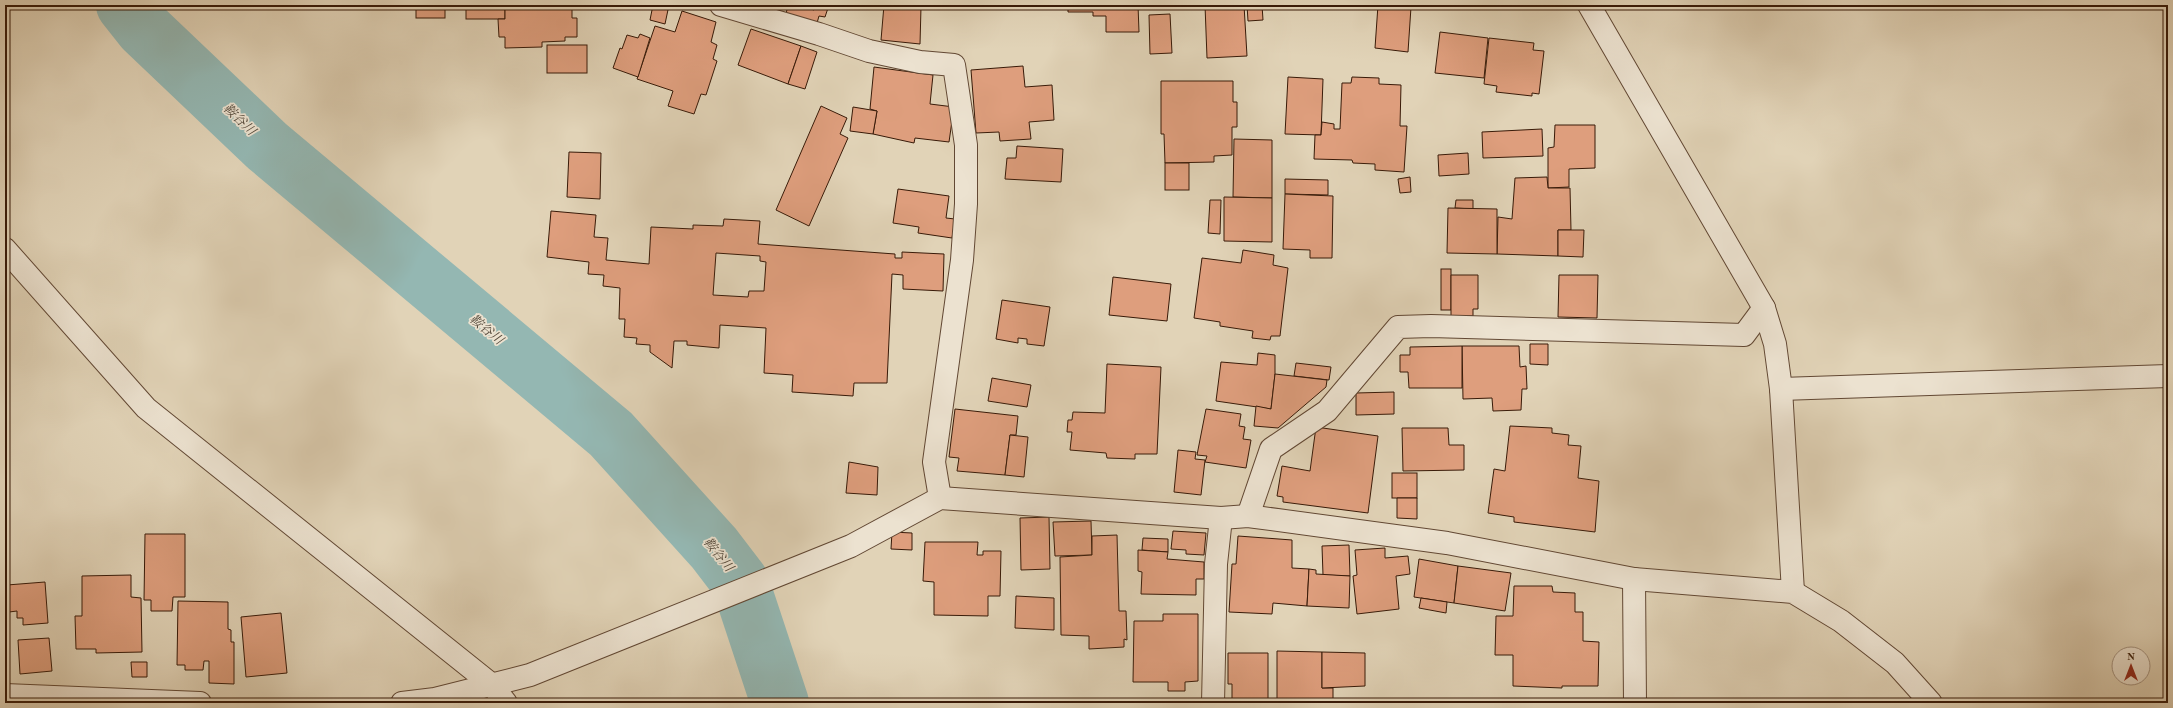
<svg xmlns="http://www.w3.org/2000/svg" width="2173" height="708" viewBox="0 0 2173 708" font-family="'Old Standard TT','Noto Serif JP',serif">
	<style>
		.lines { fill: none; stroke-linecap: round; stroke-linejoin: round }
		.river { stroke: #94b7b2; stroke-width: 58 }
		.building { fill: #de9e7d; stroke: #381a08; fill-rule: evenodd }
		.minor-casing { stroke: #624834; stroke-width: 24 }
		.minor { stroke: #ece2d0; stroke-width: 22 }
		.labels { text-anchor: middle; dominant-baseline: central; stroke-width: 3.5; stroke-linejoin: round; paint-order: stroke }
		.water-label { font-size: 13px; font-style: italic; fill: #54493b; stroke: #ece2d0 }
	</style>
	<rect width="100%" height="100%" fill="#e1d3b7"/>
	<filter id="stains"><feTurbulence type="fractalNoise" baseFrequency=".005" numOctaves="4"/><feColorMatrix values="0 0 0 0 .2 0 0 0 0 .09 0 0 0 0 .02 0 0 0 .5 -.17"/></filter>
	<radialGradient id="worn" r=".72"><stop offset=".6" stop-color="#630" stop-opacity="0"/><stop offset="1" stop-color="#630" stop-opacity=".3"/></radialGradient>
	<g class="lines">
		<path class="river" d="M125,5L144,29L267,146L611,434L714,548L740,582L780,703"/>
	</g>
	<g class="building">
		<rect x="416" y="5" width="29" height="13"/>
		<rect x="466" y="5" width="39" height="14"/>
		<path d="M505,5H572V18H577V37H565V41L542,42V47L505,48V37H499L498,19H505Z"/>
		<path d="M653,5H669L665,24L650,20Z"/>
		<path d="M788,5H798L814,10L815,5H829L825,17L819,16L817,23L786,14Z"/>
		<path d="M884,5L921,7L920,44L881,40Z"/>
		<path d="M1068,5H1138L1139,32H1106V16H1093V12H1068Z"/>
		<path d="M1205,5H1244L1247,56L1207,58Z"/>
		<path d="M1247,5H1262L1263,20L1248,21Z"/>
		<path d="M1378,5L1411,7L1408,52L1375,48Z"/>
		<path d="M682,11L716,22L711,42L717,45L713,59L717,61L706,95L701,94L694,114L668,106L673,91L637,79L655,26L675,32Z"/>
		<path d="M1170,14L1172,53L1150,54L1149,15Z"/>
		<path d="M751,29L801,46L788,84L738,65Z"/>
		<path d="M1440,32L1488,38L1484,78L1435,73Z"/>
		<path d="M640,34L650,38L638,77L613,68L620,48L622,49L627,35L638,38Z"/>
		<path d="M1489,38L1534,43L1533,50L1544,51L1539,94L1532,93V96L1496,92L1497,86L1484,84Z"/>
		<rect x="547" y="45" width="40" height="28"/>
		<path d="M801,46L817,52L805,89L788,84Z"/>
		<path d="M1023,66L1025,87L1052,85L1054,120L1029,122L1031,139L1000,141L999,132L976,133L971,70Z"/>
		<path d="M874,67L933,75L930,104L954,107L949,142L915,138L914,143L873,134L877,111L870,109Z"/>
		<path d="M1288,77L1323,79L1321,135L1285,134Z"/>
		<path d="M1352,77L1379,78V84L1401,85L1400,126H1407L1404,172L1375,170V164L1353,163L1352,160L1314,159L1315,135H1321L1322,122L1334,124V129H1340L1342,83H1351Z"/>
		<path d="M1161,81H1233V102H1237V127H1232V155L1214,156V162L1165,163L1164,134H1161Z"/>
		<path d="M821,106L847,118L840,134L848,138L809,226L776,210Z"/>
		<path d="M853,107L877,111L873,134L850,131Z"/>
		<path d="M1555,125H1595V168L1569,169V187L1548,188V148L1554,147Z"/>
		<path d="M1542,129L1543,156L1483,158L1482,132Z"/>
		<path d="M1234,139L1272,140V198L1233,197Z"/>
		<path d="M1017,146L1063,149L1061,182L1005,179L1007,158H1016Z"/>
		<path d="M569,152L601,153L600,199L567,197Z"/>
		<path d="M1468,153L1469,174L1439,176L1438,155Z"/>
		<rect x="1165" y="163" width="24" height="27"/>
		<path d="M1410,177L1411,192L1400,193L1398,179Z"/>
		<path d="M1547,177L1548,188H1570L1571,230H1558V256L1497,254L1498,217L1512,219L1515,178Z"/>
		<path d="M1285,179L1328,180V195L1285,194Z"/>
		<path d="M898,189L949,196L946,218L955,219L952,238L918,233L919,227L893,223Z"/>
		<path d="M1285,194L1333,196L1332,258H1310V250L1283,249Z"/>
		<path d="M1224,197L1272,198V242L1224,241Z"/>
		<path d="M1210,200H1221L1220,234L1208,233Z"/>
		<path d="M1456,200H1473V209L1455,208Z"/>
		<path d="M1448,208L1497,209V254L1447,253Z"/>
		<path d="M551,211L596,215L594,237L608,238L606,260L649,264L651,227L693,229V225L723,226L724,219L760,221L758,244L895,254V258H902V252L944,254L943,291L903,289V275L892,274L887,383H854L853,396L792,392L793,375L764,373L766,328L720,325L719,348L687,345V341H674L672,368L650,352V345L636,344L637,338L624,337L625,319H619L620,288L603,286L604,275L588,274L589,262L547,257ZM716,253L760,256V261L766,262L764,291H749L748,297L713,295Z"/>
		<path d="M1558,230H1584L1583,257L1558,256Z"/>
		<path d="M1243,250L1274,255L1273,265L1288,268L1280,336H1271L1270,340L1252,338L1253,331L1220,326V322L1194,318L1202,258L1241,263Z"/>
		<rect x="1441" y="269" width="10" height="41"/>
		<path d="M1451,275H1478V309H1473V316H1451Z"/>
		<path d="M1559,275H1598L1597,318L1558,317Z"/>
		<path d="M1113,277L1171,284L1167,321L1109,315Z"/>
		<path d="M1002,300L1050,307L1044,346L1027,344V339L1018,338V343L996,339Z"/>
		<path d="M1530,344H1548V365L1530,364Z"/>
		<path d="M1462,346H1519L1520,367L1526,366L1527,389H1522L1521,410L1493,411L1492,398L1463,399Z"/>
		<path d="M1462,346V388H1409L1408,372H1400V355H1410V347Z"/>
		<path d="M1258,353L1275,355V374L1271,409L1216,401L1221,362L1257,365Z"/>
		<path d="M1296,363L1331,367L1329,380L1294,376Z"/>
		<path d="M1107,364L1161,367L1157,454H1135V459L1107,458L1106,453L1070,450L1072,432H1067L1068,420H1072L1073,412L1105,413Z"/>
		<path d="M1275,374L1327,380L1326,387L1278,428L1254,426L1256,406L1271,409Z"/>
		<path d="M992,378L1031,385L1027,407L988,401Z"/>
		<path d="M1394,392V414L1356,415V393Z"/>
		<path d="M955,409L1018,416L1016,435H1010L1005,475L957,471L959,458L949,457Z"/>
		<path d="M1206,409L1241,414L1239,426L1245,427L1243,439L1251,440L1246,468L1205,462L1207,456L1197,455Z"/>
		<path d="M1510,426L1552,428V433L1569,435L1568,445L1581,446L1578,478L1599,481L1595,532L1514,522V517L1488,513L1494,469L1505,471Z"/>
		<path d="M1316,427L1378,436L1368,513L1283,502V497L1277,496L1282,466L1310,471Z"/>
		<path d="M1402,428H1448L1449,445H1464V470L1403,471Z"/>
		<path d="M1010,435L1028,437L1024,477L1005,475Z"/>
		<path d="M1178,450L1196,452L1195,459L1205,460L1201,495L1174,492Z"/>
		<path d="M849,462L878,467L877,495L846,493Z"/>
		<rect x="1392" y="473" width="25" height="25"/>
		<path d="M1397,498H1417V519L1397,518Z"/>
		<path d="M1049,517L1050,569L1021,570L1020,518Z"/>
		<path d="M1091,521L1092,555L1055,556L1053,522Z"/>
		<path d="M1173,531L1206,533L1204,555L1186,554V550L1171,549Z"/>
		<path d="M892,532L912,533V550L891,549Z"/>
		<path d="M145,534H185V597H173L172,611H151V600H144Z"/>
		<path d="M1117,535L1119,611H1126L1127,640L1124,639V647L1089,649V636L1061,635L1060,557L1092,555V536Z"/>
		<path d="M1238,536L1292,540V568L1309,569L1307,606L1273,603L1272,614L1229,612L1232,564H1236Z"/>
		<path d="M1143,538L1168,539V552L1142,550Z"/>
		<path d="M925,542H978L977,555H983V551H1001L1000,596H988V616L934,615V582L923,581Z"/>
		<path d="M1349,545L1350,576L1323,575L1322,546Z"/>
		<path d="M1385,548V558L1408,556L1410,574L1396,576L1399,609L1357,614L1353,576L1357,575L1355,550Z"/>
		<path d="M1138,550L1168,552L1167,559L1204,562V579H1196V595L1141,594L1142,572L1138,571Z"/>
		<path d="M1419,559L1458,566L1454,603L1414,597Z"/>
		<path d="M1458,566L1511,573L1505,611L1454,603Z"/>
		<path d="M1309,569L1316,570V574L1350,576L1349,608L1307,606Z"/>
		<path d="M131,575V597L141,598L142,652L96,653V649H76L75,616H82V576Z"/>
		<path d="M45,582L48,623L23,625V618H17V611L9,612L7,585Z"/>
		<path d="M1514,586H1552L1553,592L1575,593V612H1583V641L1599,642L1598,686H1562V688L1513,686V655H1495L1496,616H1513Z"/>
		<path d="M1016,596L1054,598V630L1015,628Z"/>
		<path d="M1421,598L1447,602L1446,613L1419,608Z"/>
		<path d="M178,601L228,602V629L231,630V642H234V684L209,683V661H204L203,670H185V665H177Z"/>
		<path d="M281,613L287,673L246,677L241,617Z"/>
		<path d="M1163,614H1198V681L1185,682V691H1168V682H1133L1134,621H1163Z"/>
		<path d="M49,638L52,671L20,674L18,640Z"/>
		<path d="M1277,651L1322,652V688H1333V703H1277Z"/>
		<path d="M1322,652L1365,653V686L1322,688Z"/>
		<path d="M1228,653H1268V703H1232V684H1228Z"/>
		<path d="M131,662H147V677H132Z"/>
	</g>
	<g class="lines">
		<g class="minor-casing">
			<g id="minor">
				<path d="M721,5L819,34L869,51L920,62L954,65L966,145V204L962,260L934,462L940,498"/>
				<path d="M1589,5L1764,308L1775,344L1781,389L1793,592"/>
				<path d="M5,249L146,408L491,684L506,703"/>
				<path d="M1781,389L2168,376"/>
				<path d="M1248,516L1271,449L1327,411L1398,327L1431,326L1744,335L1764,308"/>
				<path d="M1634,579L1635,703"/>
				<path d="M5,695L200,703"/>
				<path d="M402,703L435,699L530,675L851,546L940,498L1221,518L1248,516L1447,543L1634,579L1793,592L1841,621L1895,663L1931,703"/>
				<path d="M1213,703L1216,564L1221,518"/>
			</g>
		</g>
		<use href="#minor" class="minor"/>
	</g>
	<g class="labels">
		<g class="water-label">
			<text transform="translate(239 120) rotate(44)">鞍谷川</text>
			<text transform="translate(486 330) rotate(40)">鞍谷川</text>
			<text transform="translate(718 555) rotate(51)">鞍谷川</text>
		</g>
	</g>
	<rect width="2173" height="708" fill="none" stroke="#e1d3b7" stroke-width="20"/>
	<rect x="6" y="6" width="2161" height="696" fill="none" stroke="#381a08" stroke-width="2"/>
	<rect x="10" y="10" width="2153" height="688" fill="none" stroke="#381a08"/>
	<g transform="translate(2131 666)"><circle r="19" fill="#ece2d0" stroke="#a49280"/>
	<path d="M0-3L7 15L0 10L-7 15Z" fill="#8f2418"/>
	<text y="-6" font-size="11" font-weight="bold" text-anchor="middle" fill="#381a08">N</text>
	</g>
	<rect width="100%" height="100%" filter="url(#stains)"/>
	<rect width="100%" height="100%" fill="url(#worn)"/>
</svg>
